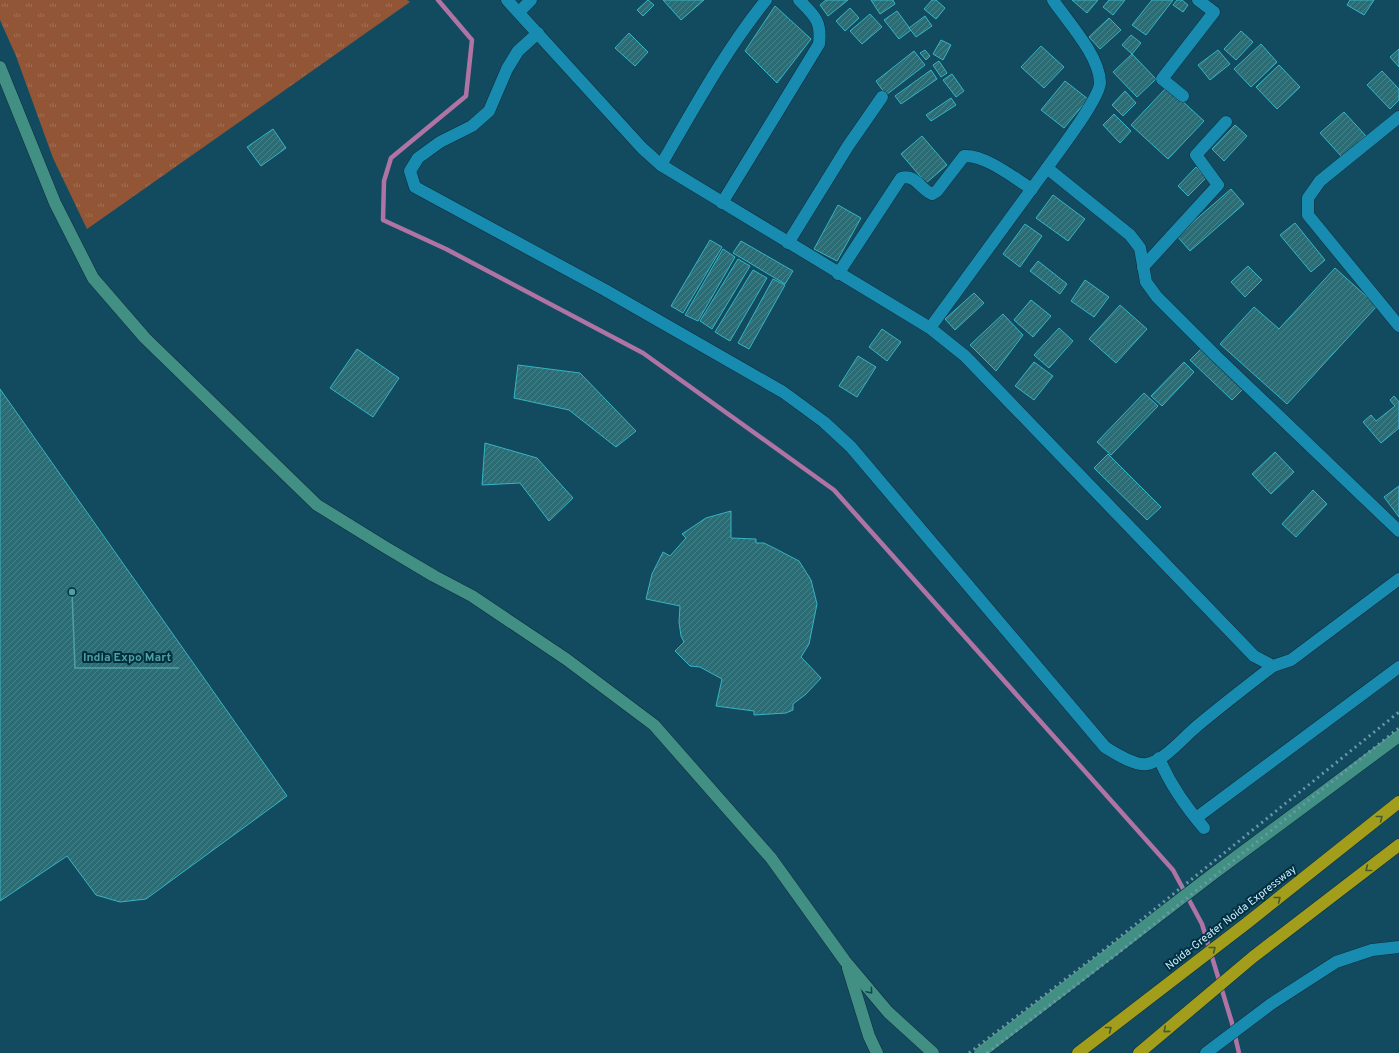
<svg xmlns="http://www.w3.org/2000/svg" width="1399" height="1053" viewBox="0 0 1399 1053" font-family="Overpass,sans-serif">
	<style>
		.park { fill: url(#park-tufts) }
		.lines { fill: none; stroke-linecap: round; stroke-linejoin: round }
		.stream { stroke: #b074a4; stroke-width: 4.5 }
		.building { fill: url(#building-hatch); stroke: #35b5c4 }
		.street-casing { stroke: #0e2e3b; stroke-width: 13 }
		.secondary-casing { stroke: #0e2e3b; stroke-width: 13 }
		.highway-casing { stroke: #0e2e3b; stroke-width: 13 }
		.street { stroke: #188bb0; stroke-width: 12 }
		.secondary { stroke: #429084; stroke-width: 12 }
		.highway { stroke: #a39d1c; stroke-width: 12 }
		.rail { stroke: #6a99ab; stroke-width: 3; stroke-dasharray: 2 4; stroke-linecap: butt }
		.oneway { stroke: #425b31 }
		.oneway2 { stroke: #114750 }
		.labels { text-anchor: middle; dominant-baseline: central; stroke-width: 4; stroke-linejoin: round; paint-order: stroke }
		.street-label { font-size: 11px; fill: #c9edfe; stroke: #012f3f }
		.leader { fill: none; stroke: #50a0a0; stroke-width: 1.5 }
		.callout-dot { fill: #50a0a0; stroke: #012f3f; stroke-width: 1.5 }
		.callout-label { font-size: 12px; text-anchor: middle; font-weight: bold; fill: #50a0a0; stroke: #012f3f; stroke-width: 4; stroke-linejoin: round; paint-order: stroke }
	</style>
	<defs>
		<pattern id="park-tufts" width="24" height="20" patternUnits="userSpaceOnUse"><rect width="24" height="20" fill="#925637"/><path d="M3 7l-1-3M5 7V3M7 7l1-3M15 17l-1-3M17 17v-4M19 17l1-3" fill="none" stroke="#a06f55"/></pattern>
		<pattern id="building-hatch" width="6" height="6" patternUnits="userSpaceOnUse"><rect width="6" height="6" fill="#2c6c74"/><path d="M-1 1l2-2M0 6l6-6M5 7l2-2" fill="none" stroke="#498189"/></pattern>
	</defs>
	<rect width="100%" height="100%" fill="#124b5f"/>
	<path class="park" d="M0,0H407L410,2L87,229L53,158L16,56L0,20Z"/>
	<g class="lines">
		<path class="stream" d="M438,0L472,40L466,96L391,158L384,181L383,220L446,249L643,353L834,490L1173,870L1202,924L1232,1023L1239,1053"/>
	</g>
	<g class="building">
		<path d="M648,0L654,5L643,16L637,10Z"/>
		<path d="M663,0H704L681,20Z"/>
		<path d="M826,0H848L828,16L820,5Z"/>
		<path d="M871,0H893L895,4L880,14Z"/>
		<path d="M932,0H936L945,8L936,19L924,9Z"/>
		<path d="M1072,0H1098L1087,13Z"/>
		<path d="M1109,0H1125L1113,15L1103,7Z"/>
		<path d="M1152,0H1173L1146,35L1132,25Z"/>
		<path d="M1177,0H1182L1188,5L1183,12L1173,5Z"/>
		<path d="M1350,0H1374L1364,15L1347,5Z"/>
		<path d="M775,6L811,39L777,83L745,51Z"/>
		<path d="M850,8L859,18L845,31L836,21Z"/>
		<path d="M897,11L911,30L899,39L884,20Z"/>
		<path d="M870,14L882,27L862,44L850,31Z"/>
		<path d="M925,16L932,26L916,37L909,28Z"/>
		<path d="M1109,18L1121,30L1100,49L1089,37Z"/>
		<path d="M1241,31L1253,42L1236,60L1224,49Z"/>
		<path d="M629,33L648,52L635,66L615,48Z"/>
		<path d="M1131,35L1141,43L1132,54L1122,45Z"/>
		<path d="M941,40L951,45L943,60L933,54Z"/>
		<path d="M1261,44L1277,62L1251,87L1234,69Z"/>
		<path d="M1041,46L1064,67L1044,88L1021,67Z"/>
		<path d="M1399,49V67L1390,57Z"/>
		<path d="M925,50L930,56L926,60L920,53Z"/>
		<path d="M1218,50L1230,64L1210,80L1198,65Z"/>
		<path d="M914,51L925,65L886,95L876,81Z"/>
		<path d="M1132,54L1156,79L1137,97L1113,72Z"/>
		<path d="M939,61L947,73L941,77L933,65Z"/>
		<path d="M1279,65L1300,87L1277,109L1256,87Z"/>
		<path d="M931,70L937,79L901,104L895,96Z"/>
		<path d="M1382,71L1399,89V100L1390,109L1367,85Z"/>
		<path d="M952,74L964,91L956,97L943,80Z"/>
		<path d="M1065,81L1088,99L1064,128L1041,110Z"/>
		<path d="M1167,87L1204,121L1168,159L1131,125Z"/>
		<path d="M1125,91L1136,103L1123,116L1112,105Z"/>
		<path d="M951,98L956,105L931,121L926,115Z"/>
		<path d="M1344,112L1366,136L1342,157L1320,133Z"/>
		<path d="M1114,114L1131,131L1120,143L1103,125Z"/>
		<path d="M1235,125L1247,136L1224,161L1212,149Z"/>
		<path d="M273,129L286,148L261,166L247,147Z"/>
		<path d="M922,136L947,165L926,183L901,154Z"/>
		<path d="M1196,167L1206,178L1188,196L1178,186Z"/>
		<path d="M1231,189L1244,204L1190,251L1177,236Z"/>
		<path d="M1053,195L1085,219L1068,241L1036,218Z"/>
		<path d="M838,205L861,218L837,261L814,249Z"/>
		<path d="M1295,223L1325,260L1311,272L1280,235Z"/>
		<path d="M1025,224L1042,236L1020,267L1003,254Z"/>
		<path d="M710,240L722,247L683,313L671,306Z"/>
		<path d="M741,241L793,271L785,284L733,253Z"/>
		<path d="M723,249L735,257L698,321L685,315Z"/>
		<path d="M738,259L750,266L712,329L700,321Z"/>
		<path d="M1038,261L1067,284L1060,294L1030,271Z"/>
		<path d="M1248,266L1262,280L1245,297L1231,282Z"/>
		<path d="M1335,268L1377,306L1287,404L1220,344L1254,307L1279,329Z"/>
		<path d="M753,270L767,278L730,341L715,332Z"/>
		<path d="M773,279L785,285L749,349L738,343Z"/>
		<path d="M1085,280L1109,297L1094,317L1071,301Z"/>
		<path d="M974,293L984,303L955,330L945,319Z"/>
		<path d="M1031,300L1051,316L1033,337L1014,320Z"/>
		<path d="M1120,305L1147,329L1116,363L1089,339Z"/>
		<path d="M1003,314L1023,335L996,371L970,345Z"/>
		<path d="M1059,328L1073,341L1049,368L1034,355Z"/>
		<path d="M882,329L901,342L887,361L869,347Z"/>
		<path d="M1203,347L1245,387L1232,400L1190,360Z"/>
		<path d="M357,349L399,378L373,417L330,388Z"/>
		<path d="M858,356L876,367L857,397L839,386Z"/>
		<path d="M1034,362L1053,376L1034,400L1015,386Z"/>
		<path d="M1184,362L1194,372L1162,406L1151,396Z"/>
		<path d="M518,365L580,373L636,431L616,447L569,410L514,398Z"/>
		<path d="M0,389L287,796L146,899L120,902L96,895L67,856L0,901Z"/>
		<path d="M1144,393L1158,406L1111,455L1097,442Z"/>
		<path d="M1394,396L1399,402V428L1381,443L1363,422L1371,415L1376,421L1395,406L1390,400Z"/>
		<path d="M485,443L537,458L573,498L549,521L520,483L482,485Z"/>
		<path d="M1275,452L1294,472L1271,494L1252,474Z"/>
		<path d="M1108,454L1161,507L1147,520L1094,468Z"/>
		<path d="M1399,486V517L1384,497Z"/>
		<path d="M1313,490L1327,504L1296,537L1282,524Z"/>
		<path d="M731,511V538L756,539V543H764L776,549L799,561L811,580L817,604L809,644L801,657L821,678L806,694L793,704V710L786,713L754,715V711L716,706L722,679L700,667L690,666L675,651L684,642L681,636L679,622L680,606L646,599L652,574L663,552L670,556L686,538L682,534L706,518Z"/>
	</g>
	<g class="lines">
		<g class="street-casing">
			<g id="street">
				<path d="M507,0L642,148L661,165L930,328L965,356L1254,656L1273,666L1291,660L1399,579"/>
				<path d="M519,12L531,0"/>
				<path d="M538,33L518,51L507,69L489,111L472,126L440,142L418,158L410,171L415,187L605,290L783,392L824,422L851,447L1105,747C1115,753 1134,766 1147,764C1164,761 1183,738 1196,727C1221,706 1247,686 1273,666"/>
				<path d="M1183,96L1162,79L1214,12L1198,0"/>
				<path d="M1399,117L1320,181L1308,198V215L1399,326"/>
				<path d="M661,165C694,108 725,51 766,0"/>
				<path d="M1047,168C1058,152 1101,97 1100,82C1099,55 1068,22 1053,0"/>
				<path d="M722,203L819,44C822,21 814,15 799,0"/>
				<path d="M788,243L848,146L882,97"/>
				<path d="M1143,267L1218,185L1196,155L1226,122"/>
				<path d="M838,274L901,178C916,174 920,189 932,194L937,191L964,156C984,154 1014,178 1032,189"/>
				<path d="M930,328L1047,168L1130,235L1140,248L1146,282L1157,297L1216,356L1399,531"/>
				<path d="M1159,758C1170,785 1185,806 1204,828"/>
				<path d="M1196,818L1399,667"/>
				<path d="M1206,1053L1271,1004L1336,962L1372,950L1399,947"/>
			</g>
		</g>
		<g class="secondary-casing">
			<g id="secondary">
				<path d="M0,67L55,203L93,278L145,338L317,505L385,547L434,576L472,596L566,659L654,725L771,858L845,961L888,1012L933,1053"/>
				<path d="M848,968L869,1036L877,1053"/>
				<path d="M980,1053L1213,874L1399,736"/>
			</g>
		</g>
		<g class="highway-casing">
			<g id="highway">
				<path d="M1078,1053L1247,923L1399,802"/>
				<path d="M1139,1053L1253,957L1399,845"/>
			</g>
		</g>
		<use href="#street" class="street"/>
		<use href="#secondary" class="secondary"/>
		<use href="#highway" class="highway"/>
		<g class="rail">
			<path d="M969,1053L1110,945L1399,712"/>
			<path d="M987,1053L1117,954L1399,728"/>
		</g>
	</g>
	<defs><path id="oneway-chevron" d="M-2-3.5L2.5 0L-2 3.5" fill="none" stroke-width="1.6" stroke-linecap="round" stroke-linejoin="round"/></defs>
	<g class="oneway">
		<use href="#oneway-chevron" transform="translate(1380 818) rotate(-38)"/>
		<use href="#oneway-chevron" transform="translate(1368 869) rotate(142)"/>
		<use href="#oneway-chevron" transform="translate(1278 899) rotate(-38)"/>
		<use href="#oneway-chevron" transform="translate(1213 949) rotate(-38)"/>
		<use href="#oneway-chevron" transform="translate(1109 1029) rotate(-38)"/>
		<use href="#oneway-chevron" transform="translate(1166 1030) rotate(140)"/>
	</g>
	<use class="oneway2" href="#oneway-chevron" transform="translate(870 991) rotate(50)"/>
	<g class="labels">
		<g class="street-label">
			<text transform="translate(1231 918) rotate(-38)">Noida-Greater Noida Expressway</text>
		</g>
	</g>
	<path class="leader" d="M72 592L75 668H179"/>
	<circle class="callout-dot" cx="72" cy="592" r="4"/>
	<g class="callout-label">
		<text x="127" y="661">India Expo Mart</text>
	</g>
</svg>
